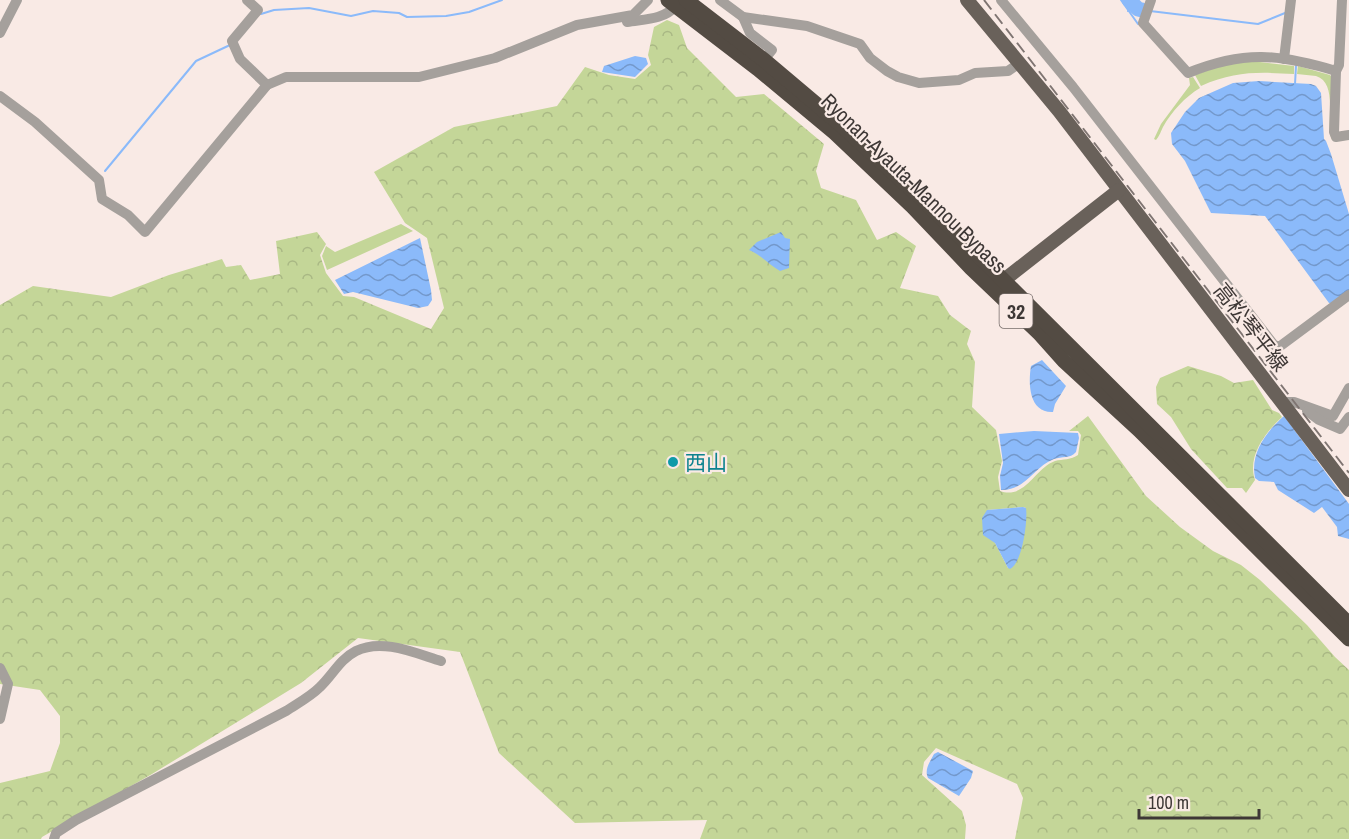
<svg xmlns="http://www.w3.org/2000/svg" width="1349" height="839" viewBox="0 0 1349 839" font-family="'Archivo Narrow','Noto Sans JP',sans-serif">
	<style>
		.grass { fill: #c4d698 }
		.forest { fill: url(#forest-crowns); fill-rule: evenodd }
		.water { fill: url(#water-waves) }
		.lines { fill: none; stroke-linecap: round; stroke-linejoin: round }
		.stream { stroke: #8bbafa; stroke-width: 2 }
		.river { stroke: #8bbafa; stroke-width: 15 }
		.minor { stroke: #a5a09c; stroke-width: 10 }
		.major { stroke: #69615a; stroke-width: 14 }
		.highway { stroke: #534b43; stroke-width: 15 }
		.rail { stroke: #7f7572; stroke-width: 2; stroke-dasharray: 12 6; stroke-linecap: butt }
		.culture-dot { fill: #0f9aa8; stroke: #f9eae5; stroke-width: 2 }
		.labels { text-anchor: middle; dominant-baseline: central; stroke-width: 4.5; stroke-linejoin: round; paint-order: stroke }
		.shield { fill: #f9eae5; stroke: #766d6a; stroke-width: 1.5 }
		.shield-label { font-size: 20px; font-weight: bold; fill: #3e3836 }
		.street-label { font-size: 21px; fill: #3e3836; stroke: #f9eae5 }
		.culture-label { font-size: 21px; fill: #0d838f; stroke: #f9eae5; text-anchor: start }
	</style>
	<defs>
		<pattern id="forest-crowns" width="20" height="18" patternUnits="userSpaceOnUse" patternTransform="scale(1.5)"><rect width="20" height="18" fill="#c4d698"/><path d="M2 6a3 3 0 1 1 6 0M12 15a3 3 0 1 1 6 0" fill="none" stroke="#a9b884"/></pattern>
		<pattern id="water-waves" width="16" height="10" patternUnits="userSpaceOnUse" patternTransform="scale(1.5)"><rect width="16" height="10" fill="#8bbafa"/><path d="M0 5q4-4 8 0t8 0" fill="none" stroke="#7398cb"/></pattern>
	</defs>
	<rect width="100%" height="100%" fill="#f9eae5"/>
	<g class="grass">
		<path d="M1252,61L1294,66V74C1258,72 1235,71 1201,86L1195,75L1219,66Z"/>
		<path d="M1298,66L1330,75L1333,79L1332,140C1325,124 1339,83 1316,76C1310,75 1303,75 1297,74Z"/>
		<path d="M1193,77L1200,88C1185,97 1172,111 1163,127C1161,131 1160,135 1156,140L1154,139L1161,124L1190,85L1189,78Z"/>
		<path d="M401,224L413,231L327,270L322,256L326,246L335,252Z"/>
	</g>
	<g class="forest">
		<path d="M667,20L679,25L687,48L736,97L764,94L824,144L816,171L821,188L856,200L877,240L896,232L916,246L900,288L938,296L950,315L971,331L967,344L975,362L972,407L996,430L1002,461L998,477L1000,491C1025,500 1035,468 1055,461C1063,459 1071,460 1078,455L1081,435L1078,431H1069L1088,416L1146,496L1180,527L1213,551L1241,565L1260,580L1307,625L1335,657L1349,670V839H1015L1023,798L1017,784L936,748L924,762L922,775L962,811L966,825L965,839H700L707,820L575,823L499,753L460,652L358,638L301,683L152,774L42,837L41,839H0V783L50,771L60,743V716L40,690L0,684V305L33,286L111,297L169,275L222,259L226,267L241,265L250,280L280,274L276,241L317,232L326,244L320,255L326,273L343,296L354,297L431,329L444,308L427,238L405,223L374,172L454,127L557,106L585,67L609,75L635,79L651,65L648,55L654,27ZM1023,507L1026,508L1008,568L995,543L987,510Z"/>
		<path d="M1188,366L1221,376L1234,383L1253,380L1272,410L1279,413L1282,417C1265,433 1247,456 1255,480L1246,493L1242,488H1227L1191,449L1171,417L1157,404L1156,387L1160,378Z"/>
	</g>
	<g class="water">
		<path d="M635,56L646,58L648,64L635,77L602,72L604,66Z"/>
		<path d="M1259,81L1311,84L1316,86L1321,93L1324,139L1326,141L1331,154L1349,214V291L1332,303H1329L1265,216L1211,213L1185,161L1172,144L1171,133L1185,112L1199,98L1233,83Z"/>
		<path d="M781,232L785,238L790,239L789,268L780,271C768,264 761,255 749,250L757,242Z"/>
		<path d="M420,238L431,290L432,300L428,306L418,308L353,292L344,294L335,280Z"/>
		<path d="M1042,360L1066,386L1055,404L1053,412C1029,413 1028,384 1031,366Z"/>
		<path d="M1284,416L1349,504V539L1338,536L1337,527L1322,507L1314,513L1278,490L1274,482L1259,481L1255,478C1250,453 1266,432 1284,416Z"/>
		<path d="M1034,431L1078,433L1079,438L1076,452C1070,459 1062,456 1054,459C1033,467 1026,491 1001,490L1000,476L1003,463L999,434Z"/>
		<path d="M1023,507L1026,508C1028,521 1022,564 1010,569L1008,568L995,543L983,535L982,518L987,510Z"/>
		<path d="M938,752L973,771L971,778L959,796L928,778C924,769 930,762 934,754Z"/>
	</g>
	<g class="lines">
		<g class="stream">
			<path d="M1121,0L1138,24"/>
			<path d="M1128,11L1134,6"/>
			<path d="M1150,11L1258,24L1285,13"/>
			<path d="M261,14L274,10L309,8L351,16L373,11L399,13L407,17L446,16L469,12L502,0"/>
			<path d="M1295,84L1296,66"/>
			<path d="M105,171L196,61L230,45"/>
		</g>
		<path class="river" d="M1129,0L1138,9L1142,10"/>
		<g class="minor">
			<path d="M247,0L258,10L232,41L240,59L267,85"/>
			<path d="M720,0L743,17L807,26L860,44L870,58L887,71L898,77L919,83L959,80L975,73L1008,71L1020,63"/>
			<path d="M1001,0L1073,87L1274,345L1279,347L1349,295"/>
			<path d="M1151,0L1143,23L1188,73C1244,50 1279,54 1336,71"/>
			<path d="M1342,0L1339,65L1336,71L1334,132L1336,137L1349,135"/>
			<path d="M743,17L750,33L772,50L764,60"/>
			<path d="M627,22C645,19 663,20 676,6"/>
			<path d="M0,33L17,0"/>
			<path d="M1284,59L1291,0"/>
			<path d="M0,96L35,122L99,180L102,199L128,215L145,232L267,85L286,77H419L495,58L577,25L633,15L648,0"/>
			<path d="M1283,402H1294L1333,416L1349,388"/>
			<path d="M1307,411L1319,420L1340,429L1349,417"/>
			<path d="M0,668L8,684L0,719"/>
			<path d="M54,839L56,833L76,820L286,711C298,703 310,697 320,687C332,676 340,659 356,651C382,638 415,653 441,661"/>
		</g>
		<g class="major">
			<path d="M967,0L1059,111L1349,490"/>
			<path d="M995,287L1119,190"/>
		</g>
		<g class="highway">
			<path d="M668,0L758,69L835,133L913,207L971,268L1039,333L1064,361L1139,430L1349,639"/>
			<path d="M686,0L764,60L841,125L923,200L1349,624"/>
		</g>
		<path class="rail" d="M984,0L1349,473"/>
	</g>
	<circle class="culture-dot" cx="673" cy="462" r="6"/>
	<g class="labels">
		<rect class="shield" x="999.5" y="294" width="33" height="34" rx="4.5"/>
		<g class="shield-label">
			<text x="1016" y="311">32</text>
		</g>
		<g class="street-label">
			<text transform="translate(914 183) rotate(44)">Ryonan-Ayauta-Mannou Bypass</text>
			<text transform="translate(1251 327) rotate(52)">高松琴平線</text>
		</g>
		<g class="culture-label">
			<text x="685" y="462">西山</text>
		</g>
	</g>
	<path d="M1139 809v9h120v-9" fill="none" stroke="#3e3836" stroke-width="3"/>
	<text x="1148" y="809" font-size="18" fill="#3e3836" stroke="#f9eae5" stroke-width="4.5" paint-order="stroke">100 m</text>
</svg>
